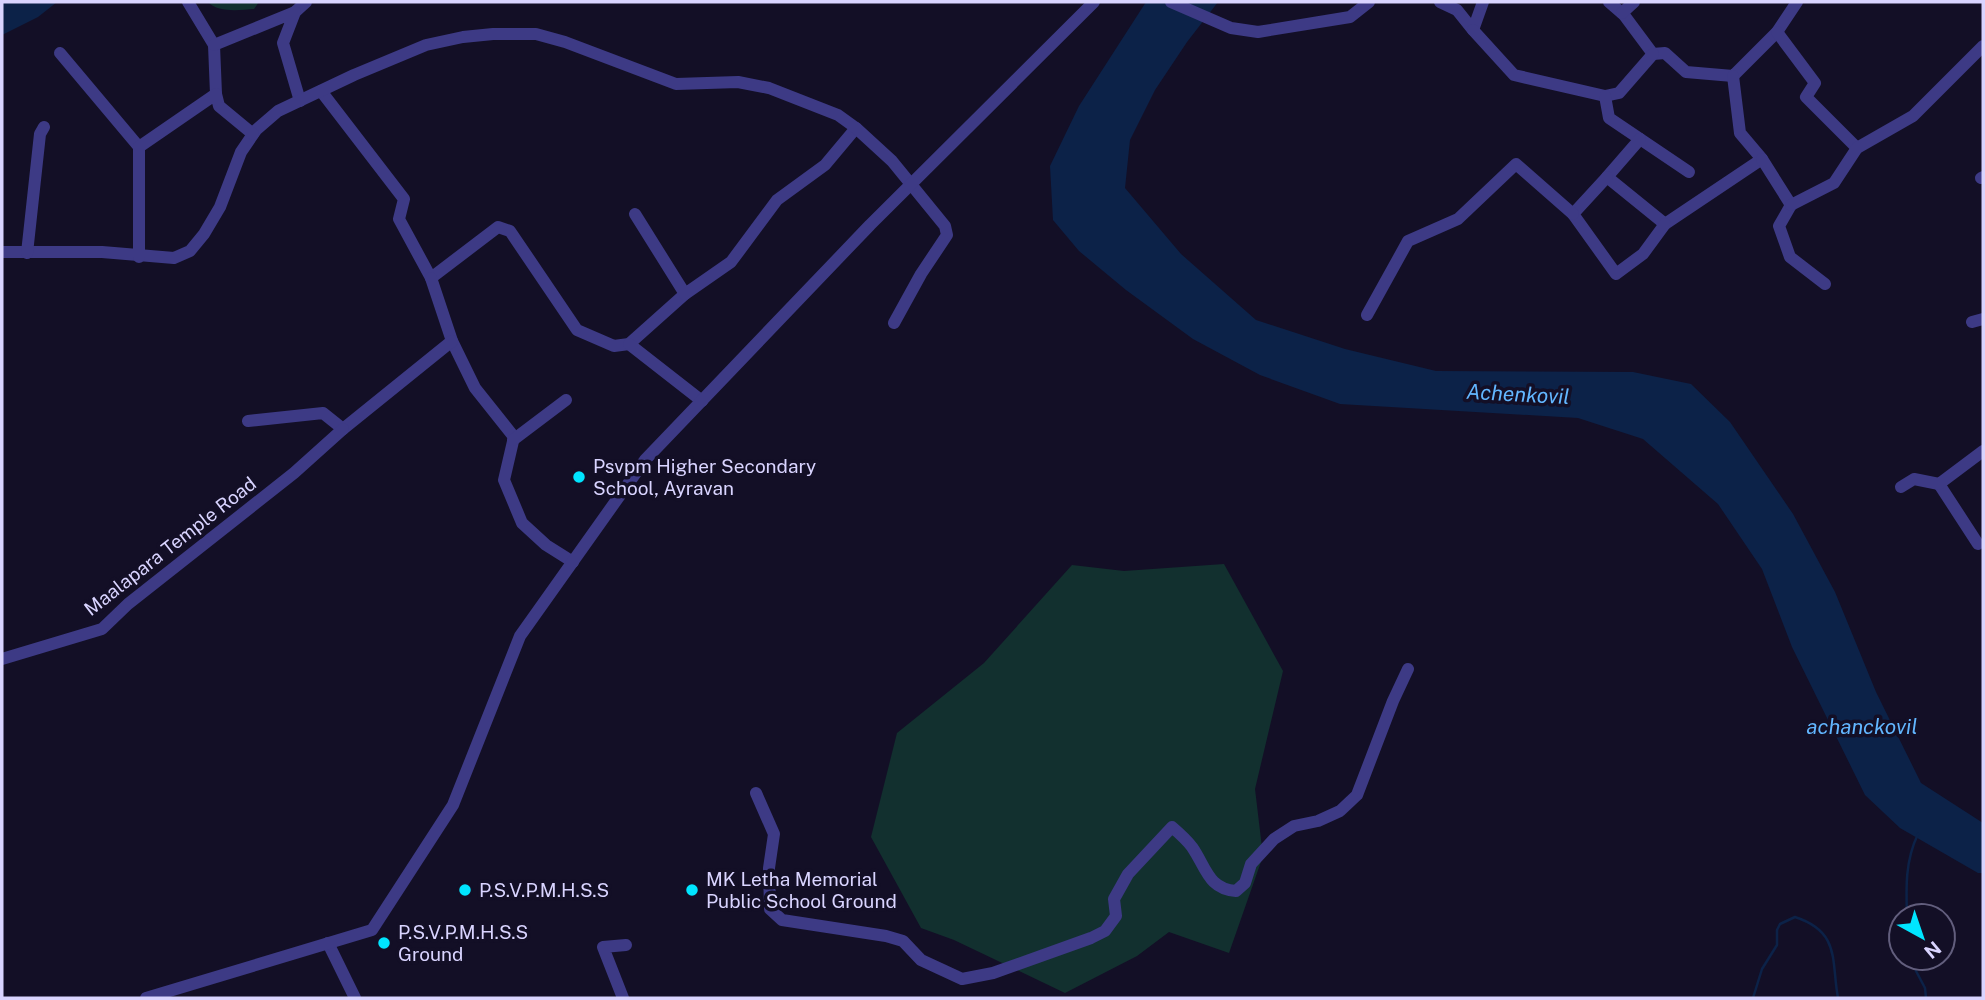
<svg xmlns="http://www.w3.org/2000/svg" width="1985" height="1000" viewBox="0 0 1985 1000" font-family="'Public Sans',sans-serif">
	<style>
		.green { fill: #12302f }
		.water { fill: #0c2248 }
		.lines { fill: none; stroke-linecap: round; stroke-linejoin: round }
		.stream { stroke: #0c2248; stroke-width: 2.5 }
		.street { stroke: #3d3a85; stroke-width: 12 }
		.poi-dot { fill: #00e5ff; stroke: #130f26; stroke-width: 2.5 }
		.labels { text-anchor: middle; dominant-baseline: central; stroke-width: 7; stroke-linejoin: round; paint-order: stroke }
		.poi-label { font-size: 19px; fill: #d9d4ff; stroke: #130f26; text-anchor: start }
		.street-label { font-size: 19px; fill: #d9d4ff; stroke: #130f26 }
		.water-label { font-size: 21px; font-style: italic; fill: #62b6ff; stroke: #130f26 }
	</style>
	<rect width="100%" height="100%" fill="#130f26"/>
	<g class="green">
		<path d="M208,2H259L254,9C240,10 218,13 208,2Z"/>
		<path d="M1224,564L1283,671L1255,789L1263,856L1229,953L1169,932L1137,956L1065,993L954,940L921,928L871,837L897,733L984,663L1072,565L1124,571Z"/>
	</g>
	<g class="water">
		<path d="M2,2H57L38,17L2,35Z"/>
		<path d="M1146,2H1218L1187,42L1155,90L1130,140L1125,188L1181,254L1256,320L1345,349L1436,371L1633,372L1691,384L1730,422L1793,514L1835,592L1876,692L1921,783L1983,823V873H1978L1900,828L1865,795L1792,647L1762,569L1718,504L1643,439L1578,418L1340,404L1260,375L1193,339L1126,290L1079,251L1053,220L1050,166L1079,106Z"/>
	</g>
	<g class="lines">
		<g class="stream">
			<path d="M1907,916C1906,888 1905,861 1918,834"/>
			<path d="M1915,958L1916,971L1925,988L1926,998"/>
			<path d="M1753,998L1762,969L1777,945V930L1780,924L1795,917C1841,932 1831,961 1838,998"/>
		</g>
		<g class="street">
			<path d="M188,2L214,45L216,94"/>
			<path d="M1171,2L1231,28L1258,32L1350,17L1369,2"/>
			<path d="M1440,2L1457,10L1473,30L1483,2"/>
			<path d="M1609,2L1624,15L1653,54L1665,53L1686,72L1733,76L1777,32L1797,2"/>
			<path d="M295,12L306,2"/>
			<path d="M1622,13L1634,2"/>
			<path d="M1473,30L1514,75L1605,96L1619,93L1653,54"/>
			<path d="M1777,32L1815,83L1806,97L1857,148"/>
			<path d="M214,45L295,12L283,43L300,101"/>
			<path d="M60,53L139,147"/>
			<path d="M321,91L404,199L399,219L431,278L498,227L510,231L577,330L614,346L629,344L685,294"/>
			<path d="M1605,96L1609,118L1689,172"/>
			<path d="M1640,139L1607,177L1665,224L1762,159L1740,133L1733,76"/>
			<path d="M1762,159L1791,205L1779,226L1790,257L1825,284"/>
			<path d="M1607,177L1573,214L1616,274L1643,254L1665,224"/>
			<path d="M1981,178L1983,177"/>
			<path d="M1791,205L1834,183L1857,148L1913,116L1983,46"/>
			<path d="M635,214L685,294L731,262L777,200L825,165L856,128"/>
			<path d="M2,252H102L174,258L190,251L204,234L220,207L241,152L256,130L278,111L354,75L426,45L463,37L493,34H536L565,42L676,84L738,82L769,88L838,115L856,128L892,161L945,226L947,235L921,274L894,323"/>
			<path d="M27,253L40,134L44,127"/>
			<path d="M139,257V147L216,94L219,106L253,134"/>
			<path d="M431,278L452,341L475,388L514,437L504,480L522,523L546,545L573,562"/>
			<path d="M1367,315L1408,241L1458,219L1516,164L1573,214"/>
			<path d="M1972,322L1983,319"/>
			<path d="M629,344L702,401"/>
			<path d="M248,421L323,413L343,429L452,341"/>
			<path d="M513,440L566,400"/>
			<path d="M1939,484L1978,544"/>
			<path d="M1901,487L1914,479L1939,484L1983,451"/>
			<path d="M2,659L102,629L128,604L294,473L343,429"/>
			<path d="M756,793L774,834L769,868L770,909L782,920L886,936L903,941L921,960L962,979L993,973L1091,938L1105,931L1116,916L1114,899L1128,874L1172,827C1179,833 1186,839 1192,847C1206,867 1208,889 1236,891L1245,883L1251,864L1274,839L1294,826L1318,821L1340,811L1357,795L1393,701L1408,669"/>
			<path d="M328,943L355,998"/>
			<path d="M146,998L372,930L453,805L520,636L645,460L870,225L1094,2"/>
			<path d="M623,998L603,947L626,945"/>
		</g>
	</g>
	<g class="poi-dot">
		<circle cx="579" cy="477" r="7"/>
		<circle cx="465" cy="890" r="7"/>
		<circle cx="692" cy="890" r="7"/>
		<circle cx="384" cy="943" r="7"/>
	</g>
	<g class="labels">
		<g class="poi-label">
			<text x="593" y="466">Psvpm Higher Secondary<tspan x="593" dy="22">School, Ayravan</tspan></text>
			<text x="706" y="879">MK Letha Memorial<tspan x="706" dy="22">Public School Ground</tspan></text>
			<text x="479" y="890">P.S.V.P.M.H.S.S</text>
			<text x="398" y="932">P.S.V.P.M.H.S.S<tspan x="398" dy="22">Ground</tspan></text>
		</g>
		<g class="street-label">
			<text transform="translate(170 546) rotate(-38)">Maalapara Temple Road</text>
		</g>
		<g class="water-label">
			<text transform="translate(1518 394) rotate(3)">Achenkovil</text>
			<text x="1862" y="726">achanckovil</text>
		</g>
	</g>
	<rect width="1985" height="1000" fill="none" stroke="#d9d4ff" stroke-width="7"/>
	<g transform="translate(1922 937) rotate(140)"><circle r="33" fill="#130f26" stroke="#625e7d" stroke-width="2"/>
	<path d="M0-5L12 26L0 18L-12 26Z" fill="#00e5ff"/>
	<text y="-10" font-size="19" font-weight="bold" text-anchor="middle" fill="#d9d4ff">N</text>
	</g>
</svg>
